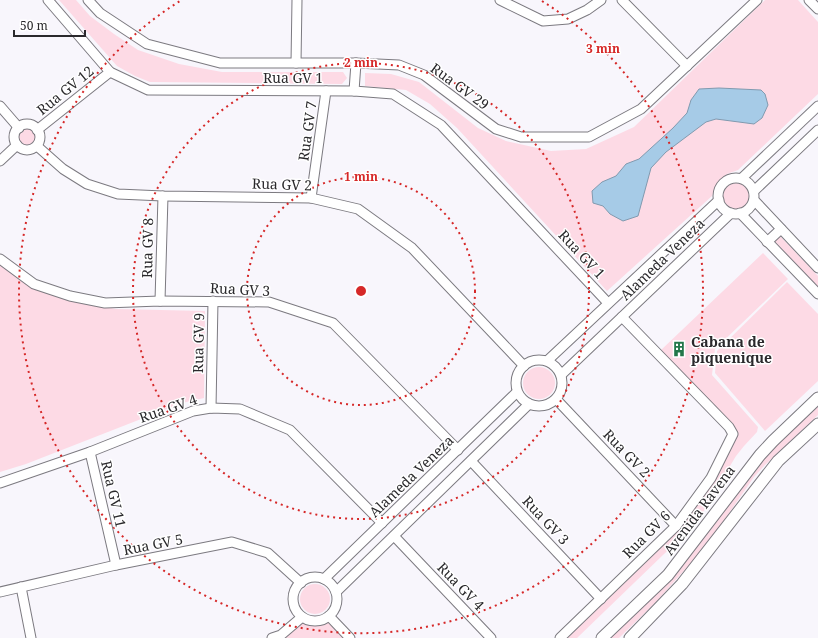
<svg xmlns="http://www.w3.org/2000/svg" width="818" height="638" viewBox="0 0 818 638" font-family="'Noto Serif',serif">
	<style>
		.green { fill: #fddae5 }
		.water { fill: #a6cbe7; stroke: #819aaf }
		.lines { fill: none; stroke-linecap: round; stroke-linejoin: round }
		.minor-casing { stroke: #7c7a80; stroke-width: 11 }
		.tertiary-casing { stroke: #7c7a80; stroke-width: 13 }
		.minor { stroke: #fff; stroke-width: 9 }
		.tertiary { stroke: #fff; stroke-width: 11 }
		.ring { fill: none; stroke: #d62828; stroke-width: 2; stroke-dasharray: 2 4 }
		.labels { text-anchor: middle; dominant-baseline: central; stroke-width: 3; stroke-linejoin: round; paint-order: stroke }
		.street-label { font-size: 14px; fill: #2a292c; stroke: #fff }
		.poi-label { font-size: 14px; font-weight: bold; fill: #2a292c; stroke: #fff; text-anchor: start }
		.centre { fill: #d62828; stroke: #fff; stroke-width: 2 }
		.ring-label { font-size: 12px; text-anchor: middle; font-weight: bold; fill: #d62828; stroke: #fff; stroke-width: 3; stroke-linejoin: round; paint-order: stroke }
	</style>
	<rect width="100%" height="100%" fill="#f8f6fc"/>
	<g class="green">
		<path d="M59,0H76L90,16L114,34L138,50L179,64L222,72H343L347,78L342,84L150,82L135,76L117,66Z"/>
		<path d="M765,0H798L818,22V94L738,170L727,174L717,183L712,196L607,291L457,128L430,104L406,90L365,86V73L391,74L419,82L478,128L506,141L551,151L586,149L634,127Z"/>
		<circle cx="28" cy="137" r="9"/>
		<circle cx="736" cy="196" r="13"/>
		<path d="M778,236H780L818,276V287L775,242V239Z"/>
		<path d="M763,253L788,279L715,349L712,375L758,427L757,432L744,446L736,456L730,466L709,504L692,527L577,638H565L714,480L732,448L735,439L734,427L661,350Z"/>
		<path d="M0,264L26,284L61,298L116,309L205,311L204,398L182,403L26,464L0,472Z"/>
		<path d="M787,282L818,314V381L765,431L715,373L717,351Z"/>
		<circle cx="539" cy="383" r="16"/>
		<path d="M818,404V415L765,465L754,477L716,532L697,556L656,602L619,638H610L760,460Z"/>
		<circle cx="315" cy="599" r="15"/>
		<path d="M302,622C311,625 319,626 329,623L343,638H283L290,634Z"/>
	</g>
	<path class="water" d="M719,88L761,90L765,94L768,105L762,118L754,124L716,119L706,122L666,152L651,168L638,216L623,221L610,214L603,206L593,203L592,191L602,182L616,176L626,164L639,159L673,128L687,113L691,100L699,89Z"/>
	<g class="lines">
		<g class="minor-casing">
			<g id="minor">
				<path d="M48,0L110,72L148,90L354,91L393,94L441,125L608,303"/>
				<path d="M88,0L100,13L147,44L220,63H356L399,65L424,75L496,129L521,137H589L641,109L757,0"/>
				<path d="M500,0L543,21L568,19L587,10L601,0"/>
				<path d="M622,0L687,66"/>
				<path d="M809,0L818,9"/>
				<path d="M296,63L297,0"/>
				<path d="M354,91L356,63"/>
				<path d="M0,106L19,128"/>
				<circle cx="27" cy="137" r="13"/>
				<path d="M37,130L110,72"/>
				<path d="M37,146L63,169L87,184L118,194L163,196L311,198L358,209L412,248L524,366"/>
				<path d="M0,161L17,145"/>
				<path d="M742,178L818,106"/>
				<circle cx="736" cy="196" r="18"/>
				<path d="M754,191L818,130"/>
				<path d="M311,198L326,91"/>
				<path d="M754,200L818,268"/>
				<path d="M740,213L818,294"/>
				<path d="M767,242L781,229"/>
				<path d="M0,259L34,284L70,296L105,303L160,301L269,302L333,323L458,450"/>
				<path d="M160,301L163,196"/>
				<circle cx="539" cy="383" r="23"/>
				<path d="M547,361L719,200"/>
				<path d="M561,375L731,213"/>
				<path d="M556,399L676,526"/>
				<path d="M211,408L213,301"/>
				<path d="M90,452L116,565"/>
				<path d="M471,461L601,599"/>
				<path d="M0,483L90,452L193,411L211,408L240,409L290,430L382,523"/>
				<path d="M394,536L491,638"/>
				<circle cx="315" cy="599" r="22"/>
				<path d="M324,579L517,392"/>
				<path d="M21,587L31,638"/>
				<path d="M0,592L116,565L232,542L268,553L301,583"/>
				<path d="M336,592L529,404"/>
				<path d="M329,616L350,638"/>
				<path d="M272,638L281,635L302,617"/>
				<path d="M560,638L676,526L711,478L733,434L729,427L622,317"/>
			</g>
		</g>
		<g class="tertiary-casing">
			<g id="tertiary">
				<path d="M602,638L668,575L760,455L773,441L818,398"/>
				<path d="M630,638L682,584L778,461L818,424"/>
			</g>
		</g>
		<use href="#minor" class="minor"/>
		<use href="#tertiary" class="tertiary"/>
	</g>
	<g class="ring">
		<circle cx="361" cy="291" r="114"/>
		<circle cx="361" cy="291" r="228"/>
		<path d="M542 1A342 342 0 1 1 180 1"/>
	</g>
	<defs>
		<g id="building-bare" transform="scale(1.2)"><path d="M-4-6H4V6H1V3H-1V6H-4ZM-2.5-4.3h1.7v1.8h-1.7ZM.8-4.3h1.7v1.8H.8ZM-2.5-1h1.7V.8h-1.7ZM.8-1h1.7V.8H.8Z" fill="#23774a" stroke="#fff" stroke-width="2.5" paint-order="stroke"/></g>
	</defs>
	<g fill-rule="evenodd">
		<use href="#building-bare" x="679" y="349"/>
	</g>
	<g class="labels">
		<g class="street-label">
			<text x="293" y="77">Rua GV 1</text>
			<text transform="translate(460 86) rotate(36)">Rua GV 29</text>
			<text transform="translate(65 90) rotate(-39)">Rua GV 12</text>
			<text transform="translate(307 131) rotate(-82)">Rua GV 7</text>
			<text transform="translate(282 184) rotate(2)">Rua GV 2</text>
			<text transform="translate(147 248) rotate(-89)">Rua GV 8</text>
			<text transform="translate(582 254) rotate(47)">Rua GV 1</text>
			<text transform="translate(662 259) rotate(-44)">Alameda Veneza</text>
			<text transform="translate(240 289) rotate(3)">Rua GV 3</text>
			<text transform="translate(198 343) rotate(-89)">Rua GV 9</text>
			<text transform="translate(168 408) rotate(-19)">Rua GV 4</text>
			<text transform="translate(627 453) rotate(46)">Rua GV 2</text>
			<text transform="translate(411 476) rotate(-44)">Alameda Veneza</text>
			<text transform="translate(114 494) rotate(77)">Rua GV 11</text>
			<text transform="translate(699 510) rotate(-53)">Avenida Ravena</text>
			<text transform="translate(546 520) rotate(47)">Rua GV 3</text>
			<text transform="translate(646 534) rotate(-45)">Rua GV 6</text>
			<text transform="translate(153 544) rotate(-11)">Rua GV 5</text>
			<text transform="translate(461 586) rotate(46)">Rua GV 4</text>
		</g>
		<g class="poi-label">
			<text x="691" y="341">Cabana de<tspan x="691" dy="16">piquenique</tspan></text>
		</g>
	</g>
	<circle cx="361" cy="291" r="6" class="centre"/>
	<g class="ring-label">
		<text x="603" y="53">3 min</text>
		<text x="361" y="67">2 min</text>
		<text x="361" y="181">1 min</text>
	</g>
	<path d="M14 30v6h71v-6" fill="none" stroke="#2a292c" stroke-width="2"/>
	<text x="20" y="30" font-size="12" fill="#2a292c" stroke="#ffffff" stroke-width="3" paint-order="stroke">50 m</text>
</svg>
